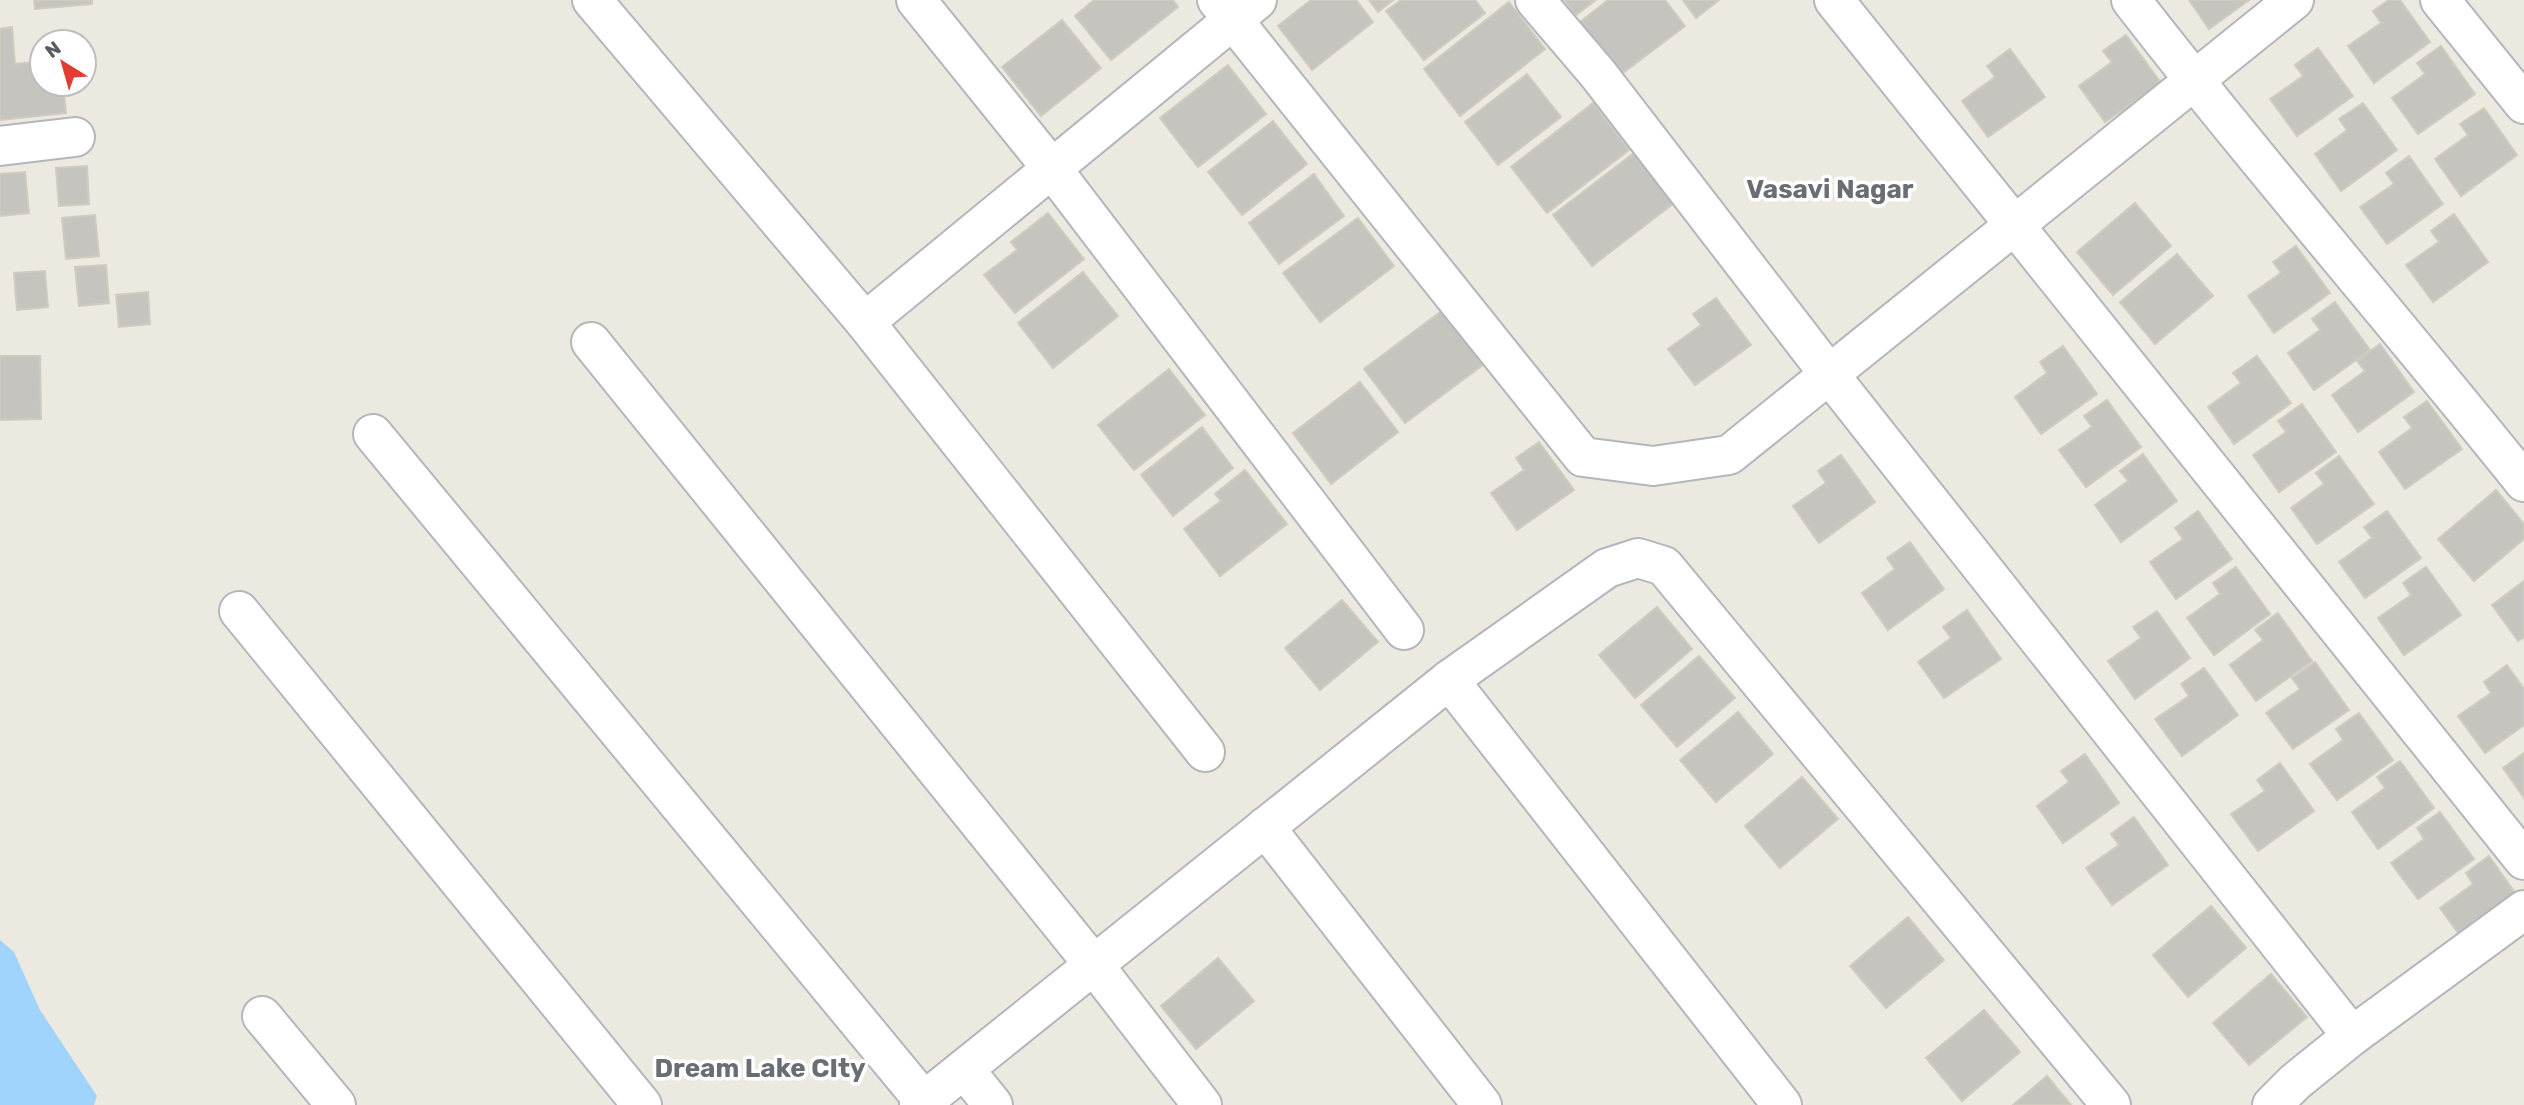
<svg xmlns="http://www.w3.org/2000/svg" width="2524" height="1105" viewBox="0 0 2524 1105" font-family="Rubik,sans-serif">
	<style>
		.water { fill: #a0d4fc }
		.building { fill: #c6c4be; stroke: #d0cbbf; stroke-width: 2 }
		.lines { fill: none; stroke-linecap: round; stroke-linejoin: round }
		.minor-casing { stroke: #b3b6bb; stroke-width: 42 }
		.minor { stroke: #fff; stroke-width: 38 }
		.labels { text-anchor: middle; dominant-baseline: central; stroke-width: 7; stroke-linejoin: round; paint-order: stroke }
		.neighbourhood-label { font-size: 26px; font-weight: bold; fill: #6a6e73; stroke: #fff }
	</style>
	<rect width="100%" height="100%" fill="#ece9e0"/>
	<path class="water" d="M0,940L14,952L40,1010L97,1096L94,1105H0Z"/>
	<g class="building">
		<path d="M34,0H92V4L35,9Z"/>
		<path d="M1094,0H1173L1178,7L1111,60L1075,16Z"/>
		<path d="M1311,0H1356L1373,22L1312,70L1278,26Z"/>
		<path d="M1369,0H1393L1378,12Z"/>
		<path d="M1401,0H1475L1485,13L1424,60L1386,11Z"/>
		<path d="M1564,0H1596L1576,15Z"/>
		<path d="M1608,0H1665L1685,26L1620,75L1579,23Z"/>
		<path d="M1683,0H1719L1696,18Z"/>
		<path d="M2189,0H2249L2209,29Z"/>
		<path d="M2389,0H2400L2430,42L2374,83L2348,46L2381,23L2373,11Z"/>
		<path d="M1509,2L1545,49L1460,116L1424,69Z"/>
		<path d="M1062,20L1101,68L1041,116L1002,67Z"/>
		<path d="M12,27L15,64L42,61V84H63L66,113L0,120V29Z"/>
		<path d="M2126,35L2161,83L2105,122L2079,86L2112,62L2103,51Z"/>
		<path d="M2441,46L2475,94L2418,134L2392,98L2425,74L2417,63Z"/>
		<path d="M2318,48L2353,96L2297,136L2270,99L2303,76L2295,65Z"/>
		<path d="M2010,49L2045,97L1988,137L1962,101L1995,77L1987,66Z"/>
		<path d="M1228,65L1266,114L1198,167L1160,118Z"/>
		<path d="M1527,74L1561,117L1498,165L1465,122Z"/>
		<path d="M1593,103L1629,150L1547,213L1511,167Z"/>
		<path d="M2363,103L2397,150L2341,191L2315,154L2347,130L2339,119Z"/>
		<path d="M2484,108L2517,155L2461,196L2435,159L2468,135L2460,124Z"/>
		<path d="M1273,121L1307,164L1242,215L1208,172Z"/>
		<path d="M1634,153L1674,203L1592,266L1553,215Z"/>
		<path d="M2409,156L2443,204L2387,244L2360,207L2394,184L2386,173Z"/>
		<path d="M87,166L89,204L59,206L56,168Z"/>
		<path d="M25,172L29,213L0,216V174Z"/>
		<path d="M1314,174L1344,216L1279,264L1249,223Z"/>
		<path d="M2135,203L2171,246L2113,295L2077,252Z"/>
		<path d="M1048,213L1084,259L1015,313L984,275L1017,250L1011,242Z"/>
		<path d="M2454,214L2488,262L2433,302L2406,265L2439,242L2431,231Z"/>
		<path d="M95,215L99,256L66,259L62,218Z"/>
		<path d="M1358,218L1394,266L1320,322L1283,273Z"/>
		<path d="M2296,246L2330,293L2274,333L2248,296L2281,273L2273,262Z"/>
		<path d="M2177,254L2213,296L2155,344L2120,302Z"/>
		<path d="M106,265L109,303L79,306L75,267Z"/>
		<path d="M45,271L48,307L17,310L14,273Z"/>
		<path d="M1083,272L1118,316L1053,368L1018,323Z"/>
		<path d="M148,292L150,324L119,327L116,295Z"/>
		<path d="M1716,298L1751,345L1695,385L1668,349L1701,325L1693,314Z"/>
		<path d="M2335,302L2370,350L2314,390L2288,353L2320,330L2312,319Z"/>
		<path d="M1443,310L1484,364L1405,423L1364,369Z"/>
		<path d="M2380,344L2414,392L2358,432L2332,395L2365,371L2357,361Z"/>
		<path d="M2063,346L2097,394L2041,434L2015,397L2047,373L2040,362Z"/>
		<path d="M0,356H40L41,419L0,420Z"/>
		<path d="M2257,356L2291,403L2234,444L2208,407L2241,383L2233,373Z"/>
		<path d="M1169,369L1205,415L1134,470L1098,425Z"/>
		<path d="M1360,382L1398,432L1331,484L1293,433Z"/>
		<path d="M2107,400L2141,447L2086,487L2059,450L2092,427L2084,416Z"/>
		<path d="M2427,401L2462,449L2405,489L2379,452L2412,428L2404,417Z"/>
		<path d="M2302,404L2336,452L2279,492L2253,455L2286,432L2278,421Z"/>
		<path d="M1202,427L1233,468L1173,516L1141,475Z"/>
		<path d="M1539,442L1574,490L1517,530L1491,493L1524,470L1516,458Z"/>
		<path d="M2143,454L2177,501L2121,542L2095,505L2128,481L2120,471Z"/>
		<path d="M1841,455L1875,502L1819,543L1793,506L1826,483L1818,471Z"/>
		<path d="M2339,456L2374,504L2317,544L2291,508L2324,484L2316,473Z"/>
		<path d="M1245,470L1287,524L1220,576L1184,529L1221,501L1215,494Z"/>
		<path d="M2496,490L2524,524V539L2474,581L2438,539Z"/>
		<path d="M2198,511L2232,559L2176,599L2150,562L2183,539L2175,528Z"/>
		<path d="M2387,511L2421,558L2365,598L2339,562L2372,538L2364,527Z"/>
		<path d="M1910,542L1944,589L1888,630L1862,593L1895,569L1887,558Z"/>
		<path d="M2236,567L2270,614L2214,655L2187,618L2220,594L2213,583Z"/>
		<path d="M2426,567L2461,615L2404,655L2378,618L2411,595L2403,583Z"/>
		<path d="M2524,581V637L2518,641L2492,605Z"/>
		<path d="M1342,600L1378,642L1320,690L1285,648Z"/>
		<path d="M1657,607L1692,649L1635,698L1599,655Z"/>
		<path d="M1967,610L2001,659L1944,698L1918,662L1951,638L1943,627Z"/>
		<path d="M2157,611L2190,658L2135,699L2108,661L2141,638L2133,627Z"/>
		<path d="M2278,613L2312,661L2256,701L2230,665L2263,640L2255,630Z"/>
		<path d="M1699,656L1735,698L1677,747L1641,705Z"/>
		<path d="M2315,662L2349,710L2293,749L2266,713L2300,689L2292,678Z"/>
		<path d="M2507,665L2524,689V725L2485,753L2458,716L2491,693L2484,682Z"/>
		<path d="M2204,668L2238,715L2182,756L2155,719L2189,696L2181,684Z"/>
		<path d="M1738,712L1773,754L1716,802L1680,760Z"/>
		<path d="M2359,713L2393,760L2337,800L2310,764L2343,740L2336,729Z"/>
		<path d="M2524,753V798L2503,768Z"/>
		<path d="M2085,754L2119,803L2063,843L2037,806L2069,782L2061,771Z"/>
		<path d="M2400,761L2434,808L2378,849L2352,812L2385,788L2377,777Z"/>
		<path d="M2280,763L2314,811L2258,851L2231,814L2265,791L2257,780Z"/>
		<path d="M1802,777L1838,819L1780,868L1745,826Z"/>
		<path d="M2440,812L2474,859L2418,899L2391,863L2424,839L2417,828Z"/>
		<path d="M2134,817L2168,865L2112,905L2086,868L2119,845L2111,834Z"/>
		<path d="M2489,856L2523,904L2466,944L2440,908L2473,884L2466,873Z"/>
		<path d="M2211,906L2246,948L2188,997L2153,955Z"/>
		<path d="M1908,917L1944,960L1886,1008L1850,966Z"/>
		<path d="M1218,958L1254,1001L1196,1049L1161,1006Z"/>
		<path d="M2271,974L2307,1017L2249,1065L2213,1023Z"/>
		<path d="M1984,1010L2020,1052L1962,1101L1926,1058Z"/>
		<path d="M2047,1076L2071,1105H2013Z"/>
	</g>
	<g class="lines">
		<g class="minor-casing">
			<g id="minor">
				<path d="M592,0L865,322L1205,752"/>
				<path d="M916,0L1053,170L1404,630"/>
				<path d="M1217,0L1583,457L1653,466L1729,455L2294,0"/>
				<path d="M1535,0L1598,74L1829,374L2352,1036"/>
				<path d="M1834,0L2524,860"/>
				<path d="M2131,0C2258,164 2394,320 2524,482"/>
				<path d="M2440,0L2524,104"/>
				<path d="M0,146L75,137"/>
				<path d="M865,322L1257,0"/>
				<path d="M591,342L1094,965L1202,1105"/>
				<path d="M373,434L924,1101"/>
				<path d="M239,611L642,1105"/>
				<path d="M1449,680L1782,1105"/>
				<path d="M1265,827L1482,1105"/>
				<path d="M262,1016L336,1105"/>
				<path d="M964,1069L993,1105"/>
				<path d="M919,1105L1449,680L1607,568L1638,558L1664,566L2111,1105"/>
				<path d="M2272,1105L2295,1082L2352,1036L2524,910"/>
			</g>
		</g>
		<use href="#minor" class="minor"/>
	</g>
	<g class="labels">
		<g class="neighbourhood-label">
			<text x="1830" y="189">Vasavi Nagar</text>
			<text x="760" y="1068">Dream Lake CIty</text>
		</g>
	</g>
	<g transform="translate(63 63) rotate(323)"><circle r="33" fill="#ffffff" stroke="#bdbec0" stroke-width="2"/>
	<path d="M0-5L12 26L0 18L-12 26Z" fill="#e23d30"/>
	<text y="-10" font-size="19" font-weight="bold" text-anchor="middle" fill="#595d61">N</text>
	</g>
</svg>
